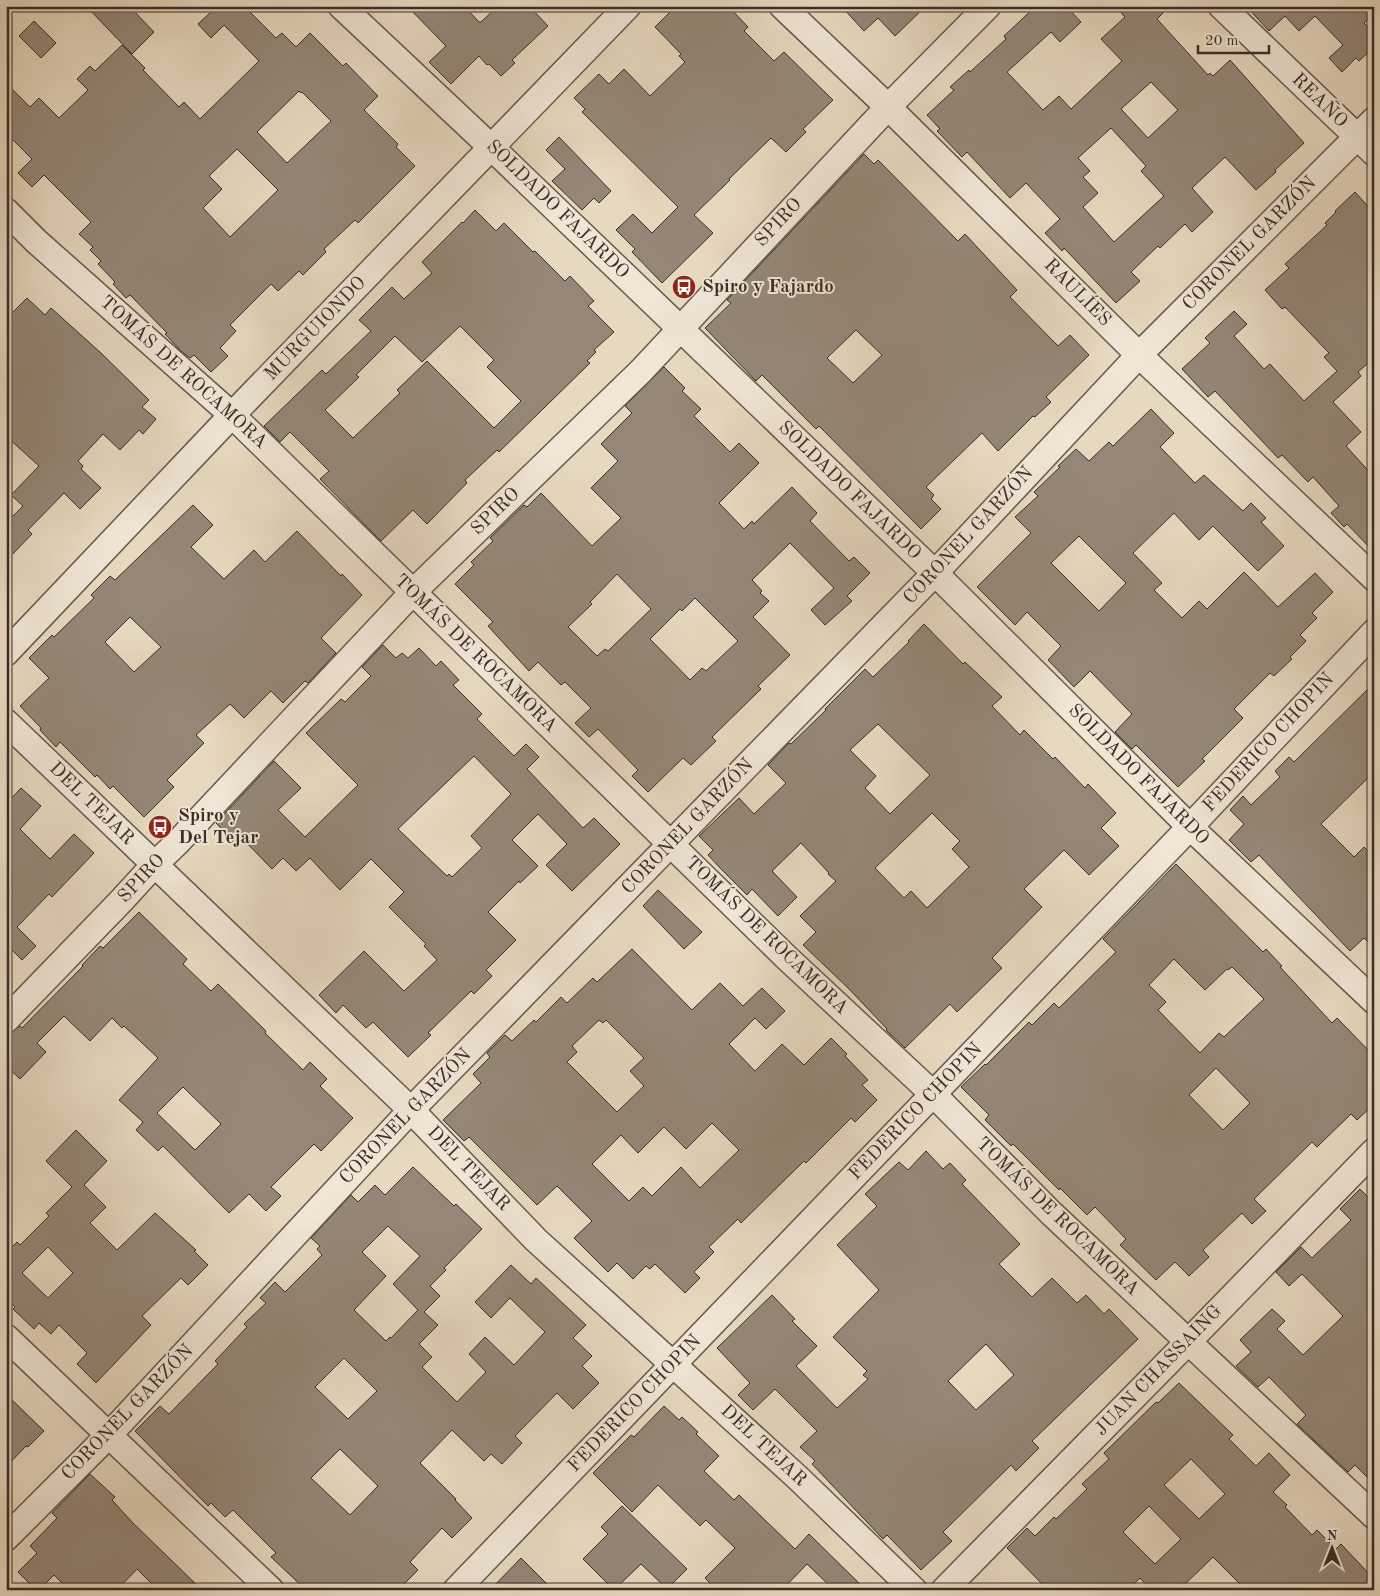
<svg xmlns="http://www.w3.org/2000/svg" width="1380" height="1596" viewBox="0 0 1380 1596" font-family="'Old Standard TT',serif">
	<style>
		.building { fill: #948778; stroke: #3b2e29; fill-rule: evenodd }
		.lines { fill: none; stroke-linecap: round; stroke-linejoin: round }
		.minor-casing { stroke: #66594f; stroke-width: 28 }
		.minor { stroke: #efe6d6; stroke-width: 25 }
		.labels { text-anchor: middle; dominant-baseline: central; stroke-width: 4; stroke-linejoin: round; paint-order: stroke }
		.street-label { font-size: 19px; fill: #3b2e29; stroke: #efe6d6 }
		.poi-label { font-size: 19px; font-weight: bold; fill: #3b2e29; stroke: #efe6d6; text-anchor: start }
	</style>
	<rect width="100%" height="100%" fill="#e7d9c0"/>
	<filter id="stains"><feTurbulence type="fractalNoise" baseFrequency=".004" numOctaves="4"/><feColorMatrix values="0 0 0 0 .2 0 0 0 0 .09 0 0 0 0 .02 0 0 0 .5 -.17"/></filter>
	<radialGradient id="worn" r=".72"><stop offset=".6" stop-color="#630" stop-opacity="0"/><stop offset="1" stop-color="#630" stop-opacity=".3"/></radialGradient>
	<g class="building">
		<path d="M86,6H129L154,32L132,54Z"/>
		<path d="M205,6H244L276,38L282,33L296,47L310,33L343,66L346,63L378,96L364,110L398,144L396,147L415,166L358,223L355,220L324,249L326,252L303,275L299,271L278,291L271,284L230,325L236,331L220,348L228,356L211,372L194,355L190,358L181,351L165,334L167,333L130,295L126,298L113,284L115,282L98,264L101,261L90,250L93,247L79,234L91,222L44,175L32,187L18,173L32,159L6,133V83L30,107L39,98L59,118L88,90L77,79L90,66L95,71L122,45L145,68L143,70L179,107L184,102L200,119L259,61L224,25L211,38L198,24L211,12ZM299,91L301,93L302,92L331,121L287,163L257,132ZM237,149L278,190L230,237L203,208L222,189L209,176Z"/>
		<path d="M407,6H464L479,22H481L498,6H529L548,26L512,60L515,63L501,76L489,64L487,65L479,56L451,84L429,62L446,46Z"/>
		<path d="M676,6H728L748,27L744,31L774,61L784,52L833,100L803,129L806,132L786,152L771,138L729,179L730,180L694,215L713,233L662,283L632,252L635,249L616,230L633,214L652,233L678,207L582,112L585,109L574,98L599,74L609,84L624,69L650,96L685,62L679,56L681,54L655,27Z"/>
		<path d="M841,6H926L895,36L878,18L864,31Z"/>
		<path d="M1036,6H1066L1081,22L1060,42L1051,32L1007,72L1043,110L1059,96L1071,109L1122,61L1101,39L1125,17L1115,6H1170L1157,19L1208,75L1210,73L1213,76L1230,60L1304,143L1275,170L1276,172L1256,190L1225,157L1192,188L1213,212L1192,232L1185,224L1160,248L1158,246L1131,272L1140,281L1116,303L1064,248L1062,251L1045,233L1060,219L1026,183L1010,198L967,152L962,157L937,131L940,129L927,115L954,90L950,87L969,70L970,72L1006,39L1004,36ZM1151,82L1178,110L1148,138L1121,109ZM1111,128L1146,166L1141,171L1164,196L1114,242L1083,207L1098,193L1083,177L1090,171L1078,158Z"/>
		<path d="M1246,6H1374V14L1364,23L1374,33V47L1359,61L1356,58L1342,72L1329,58L1343,45L1315,16L1299,31L1285,16L1269,31Z"/>
		<path d="M34,21L56,43L41,58L19,36Z"/>
		<path d="M559,137L611,191L599,203L594,198L582,210L552,181L565,169L546,150Z"/>
		<path d="M864,154L874,164L878,160L958,241L965,234L1017,290L1010,297L1058,346L1070,335L1089,355L1046,397L1051,402L1035,417L1033,416L998,451L982,433L926,487L934,495L931,499L941,509L921,529L819,426L816,429L762,375L756,381L705,328L731,303L727,300ZM856,330L882,355L853,383L827,358Z"/>
		<path d="M1355,192L1374,213V358L1358,372L1361,376L1333,402L1361,432L1346,446L1374,477V552L1347,524L1344,527L1331,513L1339,506L1313,477L1308,482L1282,455L1278,458L1215,391L1208,397L1182,369L1210,343L1205,338L1234,311L1247,324L1234,336L1264,369L1270,364L1304,401L1337,371L1324,357L1329,353L1285,307L1282,309L1265,290L1289,268L1285,264L1327,225L1325,223L1336,212L1335,211Z"/>
		<path d="M475,210L496,231L504,223L533,252L535,251L565,281L570,276L594,301L588,306L614,332L594,350L596,352L587,361L590,363L499,452L497,450L465,480L467,483L427,524L413,510L381,541L320,479L329,471L290,432L280,442L264,426L322,370L326,374L371,331L359,320L392,287L404,299L432,273L422,262L462,222L463,223ZM460,326L494,360L487,367L521,401L494,428L427,361L397,390L400,393L353,438L325,410L359,377L356,375L395,336L422,362Z"/>
		<path d="M27,298L45,315L51,308L101,353L149,400L142,407L156,419L143,434L139,430L120,450L103,434L78,461L83,466L81,469L101,488L80,509L64,493L28,530L32,534L6,561V523L23,506L11,495L39,466L6,436V319Z"/>
		<path d="M664,367L685,388L682,391L701,409L694,416L730,452L739,443L759,463L719,503L744,529L752,521L754,524L792,487L817,513L810,521L849,561L854,557L870,573L847,596L852,601L825,625L811,610L834,588L790,543L752,580L762,591L760,593L769,601L753,617L790,655L758,686L761,689L712,737L716,741L691,765L683,758L648,792L632,776L638,770L598,729L589,737L575,723L591,708L565,682L561,685L538,662L529,671L488,626L493,622L455,584L474,565L471,562L493,541L490,538L524,505L527,507L541,493L592,546L621,518L591,488L618,461L601,444L632,413L625,406ZM617,574L651,609L608,651L605,649L597,656L568,627L592,604L590,602ZM695,598L738,641L706,671L702,668L690,680L650,639L680,609L682,611Z"/>
		<path d="M1151,409L1174,433L1160,447L1195,483L1204,475L1243,511L1251,503L1266,518L1261,522L1284,546L1258,571L1213,526L1199,540L1174,513L1133,553L1162,583L1154,590L1182,618L1199,601L1207,609L1244,572L1278,607L1315,573L1333,592L1312,613L1317,618L1300,635L1306,641L1290,657L1292,659L1274,676L1270,673L1234,709L1243,718L1202,759L1205,761L1178,787L1136,745L1132,749L1115,732L1132,714L1090,671L1074,687L1048,660L1061,646L1027,612L1015,625L977,587L1031,533L1015,517L1038,496L1034,492L1060,467L1058,466L1076,449L1089,461L1109,442L1113,446ZM1079,536L1126,583L1099,611L1051,563Z"/>
		<path d="M193,505L213,525L191,547L224,579L254,550L265,562L297,531L341,576L342,574L362,595L321,638L336,653L308,683L305,681L283,703L271,691L244,718L230,704L196,735L204,743L167,780L174,787L144,817L113,786L110,789L97,775L95,777L60,742L56,747L40,730L41,728L20,706L49,678L29,658L52,635L54,637L94,598L91,595L110,576L115,580ZM130,617L161,647L134,672L105,642Z"/>
		<path d="M924,624L963,664L965,662L1002,697L992,706L1020,735L1024,730L1053,759L1055,757L1085,788L1088,784L1116,813L1101,828L1119,846L1089,875L1064,850L1024,889L1042,907L992,958L1002,968L957,1012L950,1004L905,1048L886,1030L887,1029L848,988L803,945L816,932L800,916L836,881L828,874L829,873L801,843L772,871L797,897L778,916L752,889L747,895L721,869L708,855L713,850L699,836L739,798L754,814L786,783L768,765L789,743L791,744L826,710L825,709L865,669L873,677L909,642L908,641ZM878,724L930,775L890,814L865,788L876,776L850,750ZM932,813L960,841L952,849L969,867L927,908L911,891L904,898L875,868Z"/>
		<path d="M383,645L396,658L402,653L408,658L419,648L436,666L441,661L459,680L453,685L482,714L477,719L514,756L526,744L539,757L527,769L583,828L594,818L620,844L572,891L546,865L567,844L538,814L512,840L538,866L520,883L519,881L488,912L516,940L486,970L492,976L474,994L471,991L428,1033L431,1035L408,1057L373,1022L366,1028L343,1005L336,1013L319,995L364,951L404,991L437,960L424,946L426,944L389,907L404,892L371,859L340,890L310,858L296,871L283,858L272,869L237,833L231,839L216,823L274,761L301,788L278,810L305,837L358,785L306,733L341,699L345,702L371,676L362,667ZM474,756L511,794L471,836L482,848L452,877L449,874L447,876L398,829Z"/>
		<path d="M1374,683V772L1321,824L1354,857L1364,847L1374,857V947L1364,938L1350,951L1259,855L1251,862L1229,840L1244,824L1230,810L1243,796L1251,805L1280,777L1275,771L1289,757L1294,762Z"/>
		<path d="M21,788L41,806L20,829L50,859L74,834L94,853L52,897L49,894L17,927L36,946L22,960L6,944V799L9,801Z"/>
		<path d="M1176,864L1263,952L1266,949L1282,966L1280,967L1332,1023L1337,1018L1374,1056V1104L1357,1120L1351,1114L1317,1147L1312,1142L1254,1199L1266,1211L1252,1224L1242,1213L1203,1250L1209,1257L1189,1276L1175,1262L1156,1280L1120,1245L1126,1239L1095,1207L1087,1215L1060,1188L1059,1190L1013,1144L1011,1146L985,1120L989,1115L961,1087L985,1064L986,1065L1029,1022L1032,1025L1054,1003L1059,1008L1116,952L1103,939ZM1174,959L1205,990L1227,969L1228,970L1232,967L1264,999L1224,1037L1219,1033L1200,1053L1158,1010L1166,1002L1149,985ZM1216,1068L1250,1103L1223,1130L1189,1095Z"/>
		<path d="M658,890L702,932L684,949L643,906Z"/>
		<path d="M139,912L187,959L183,964L211,991L218,984L266,1031L265,1033L303,1070L310,1062L327,1079L320,1086L353,1118L321,1151L314,1144L271,1187L281,1196L266,1211L249,1194L229,1213L163,1146L158,1151L136,1130L143,1122L119,1100L158,1058L124,1026L122,1028L112,1018L90,1041L64,1016L37,1043L46,1052L20,1079L6,1066V1035L20,1026L22,1028L83,966L82,965L100,946L103,948ZM183,1087L221,1124L195,1150L157,1113Z"/>
		<path d="M632,949L692,1010L720,983L743,1006L762,988L785,1011L766,1029L755,1018L729,1044L755,1071L782,1044L804,1065L831,1038L847,1054L845,1056L868,1080L862,1085L877,1100L855,1122L851,1118L806,1163L804,1161L741,1223L738,1219L709,1247L714,1252L694,1272L700,1278L685,1293L655,1264L650,1269L646,1266L633,1279L617,1263L608,1272L574,1238L592,1221L557,1186L537,1205L469,1137L464,1141L443,1120L481,1083L473,1074L490,1057L487,1053L505,1035L512,1041L534,1020L536,1022L561,997L567,1003L593,978L597,982ZM599,1020L603,1023L606,1020L644,1058L630,1071L644,1086L617,1112L567,1062L577,1052L572,1046ZM712,1123L739,1150L700,1188L681,1167L652,1196L643,1187L629,1201L592,1164L621,1135L638,1153L664,1127L686,1149Z"/>
		<path d="M76,1130L107,1161L84,1185L106,1207L90,1223L117,1250L155,1213L196,1250L194,1251L208,1265L188,1285L181,1278L142,1316L151,1325L96,1383L77,1364L87,1353L59,1325L51,1334L39,1323L34,1329L13,1309L15,1307L6,1298V1253L17,1242L20,1245L49,1216L46,1213L72,1187L46,1161ZM48,1247L73,1273L48,1298L22,1273Z"/>
		<path d="M926,1151L943,1169L950,1163L966,1180L962,1184L1020,1244L999,1264L1032,1297L1052,1278L1077,1303L1086,1295L1104,1314L1109,1309L1138,1339L1032,1441L1039,1448L1016,1471L1011,1465L943,1532L952,1541L921,1570L887,1535L883,1539L812,1464L815,1461L800,1447L817,1431L775,1389L753,1410L738,1395L750,1383L717,1348L772,1295L795,1319L792,1321L817,1346L796,1366L837,1408L868,1379L863,1375L867,1371L833,1337L879,1290L837,1245L877,1206L865,1194L899,1162L908,1170ZM986,1344L1014,1375L976,1410L948,1381Z"/>
		<path d="M413,1167L454,1206L456,1204L482,1229L444,1268L446,1270L430,1286L440,1296L424,1312L438,1325L419,1344L432,1357L422,1367L457,1402L486,1372L469,1354L485,1337L514,1365L545,1332L510,1298L491,1318L475,1302L511,1265L531,1284L536,1278L586,1325L573,1338L592,1356L582,1366L599,1383L573,1409L557,1393L515,1436L522,1443L502,1464L491,1454L484,1461L452,1430L420,1463L456,1499L455,1500L472,1518L452,1538L442,1528L410,1562L418,1570L398,1590H306L271,1557L276,1553L233,1510L225,1517L211,1503L208,1506L135,1431L160,1406L169,1414L218,1364L215,1361L247,1327L244,1324L266,1303L260,1298L275,1282L285,1292L322,1255L317,1249L320,1246L311,1238L351,1195L358,1202L375,1185L385,1195ZM388,1226L420,1256L393,1284L418,1310L391,1338L390,1337L386,1341L354,1310L386,1276L362,1252ZM344,1358L377,1391L348,1419L315,1387ZM340,1449L378,1486L350,1515L311,1478Z"/>
		<path d="M1360,1189L1374,1203V1484L1355,1465L1348,1472L1297,1424L1306,1415L1269,1377L1258,1387L1236,1366L1251,1352L1240,1340L1272,1309L1285,1321L1277,1329L1303,1355L1343,1316L1302,1274L1289,1286L1276,1272L1301,1247L1312,1258L1351,1220L1340,1209Z"/>
		<path d="M1179,1383L1233,1435L1229,1439L1256,1466L1269,1453L1290,1475L1273,1492L1287,1505L1285,1507L1312,1535L1317,1530L1336,1549L1341,1544L1374,1579V1590H1246L1213,1557L1179,1590H1151L1140,1578L1127,1590H1048L1007,1548L1027,1528L1035,1536L1054,1517L1056,1519L1087,1489L1082,1484L1109,1459L1104,1453L1156,1402L1158,1403ZM1191,1459L1225,1494L1199,1519L1164,1485ZM1149,1506L1181,1539L1155,1564L1123,1532Z"/>
		<path d="M6,1394L44,1431L28,1447L26,1446L6,1467Z"/>
		<path d="M664,1406L679,1420L682,1417L698,1432L696,1434L719,1456L704,1471L734,1500L739,1495L795,1549L809,1534L866,1590H834L807,1564L782,1590H717L705,1578L735,1548L706,1520L700,1526L658,1485L632,1512L593,1473L631,1435L634,1437Z"/>
		<path d="M90,1474L115,1497L112,1500L133,1523L202,1590H158L137,1569L117,1590H69L54,1575L39,1590H36L18,1572L37,1553L30,1546L57,1518L52,1513Z"/>
		<path d="M622,1506L687,1569L667,1589L641,1564L614,1590L583,1559L608,1534L601,1527Z"/>
		<path d="M521,1558L553,1590H490Z"/>
	</g>
	<g class="lines">
		<g class="minor-casing">
			<g id="minor">
				<path d="M341,6L492,148L935,573L1190,827L1374,1001"/>
				<path d="M782,6L888,107L1139,355L1374,578"/>
				<path d="M1221,6L1374,153"/>
				<path d="M6,211L36,241L232,415L787,958L933,1094L1051,1213L1374,1516"/>
				<path d="M6,653L232,415L628,6"/>
				<path d="M6,722L411,1110L536,1240L797,1477L914,1590"/>
				<path d="M6,1020L122,900L154,865L177,843L412,593L641,371L888,107L988,6"/>
				<path d="M6,1337L271,1590"/>
				<path d="M6,1538L108,1436L411,1110L935,573L1139,355L1374,120"/>
				<path d="M456,1590L1190,827L1374,632"/>
				<path d="M944,1590L1188,1342L1374,1151"/>
			</g>
		</g>
		<use href="#minor" class="minor"/>
	</g>
	<defs>
		<g id="bus-disc" transform="scale(1.25)"><circle r="9.5" fill="#8f2418" stroke="#efe6d6"/><path d="M-5-6H5V4H4V6H2V4H-2V6H-4V4H-5ZM-3.5-4V0h7V-4ZM-3.5 1.2v1.5H-2V1.2ZM2 1.2v1.5H3.5V1.2Z" fill="#fff"/></g>
	</defs>
	<g fill-rule="evenodd">
		<use href="#bus-disc" x="684" y="287"/>
		<use href="#bus-disc" x="160" y="827"/>
	</g>
	<g class="labels">
		<g class="street-label">
			<text transform="translate(1319 101) rotate(44)">REAÑO</text>
			<text transform="translate(557 210) rotate(44)">SOLDADO FAJARDO</text>
			<text transform="translate(779 223) rotate(-47)">SPIRO</text>
			<text transform="translate(1250 244) rotate(-45)">CORONEL GARZÓN</text>
			<text transform="translate(1077 293) rotate(45)">RAULÍES</text>
			<text transform="translate(316 329) rotate(-46)">MURGUIONDO</text>
			<text transform="translate(183 373) rotate(42)">TOMÁS DE ROCAMORA</text>
			<text transform="translate(849 491) rotate(44)">SOLDADO FAJARDO</text>
			<text transform="translate(496 512) rotate(-44)">SPIRO</text>
			<text transform="translate(969 536) rotate(-47)">CORONEL GARZÓN</text>
			<text transform="translate(475 654) rotate(44)">TOMÁS DE ROCAMORA</text>
			<text transform="translate(1269 743) rotate(-47)">FEDERICO CHOPIN</text>
			<text transform="translate(1138 775) rotate(45)">SOLDADO FAJARDO</text>
			<text transform="translate(91 804) rotate(44)">DEL TEJAR</text>
			<text transform="translate(688 827) rotate(-46)">CORONEL GARZÓN</text>
			<text transform="translate(142 879) rotate(-47)">SPIRO</text>
			<text transform="translate(766 936) rotate(44)">TOMÁS DE ROCAMORA</text>
			<text transform="translate(916 1112) rotate(-46)">FEDERICO CHOPIN</text>
			<text transform="translate(406 1117) rotate(-46)">CORONEL GARZÓN</text>
			<text transform="translate(468 1169) rotate(46)">DEL TEJAR</text>
			<text transform="translate(1057 1217) rotate(44)">TOMÁS DE ROCAMORA</text>
			<text transform="translate(1159 1371) rotate(-46)">JUAN CHASSAING</text>
			<text transform="translate(635 1404) rotate(-46)">FEDERICO CHOPIN</text>
			<text transform="translate(128 1413) rotate(-46)">CORONEL GARZÓN</text>
			<text transform="translate(763 1446) rotate(43)">DEL TEJAR</text>
		</g>
		<g class="poi-label">
			<text x="702" y="287">Spiro y Fajardo</text>
			<text x="178" y="816">Spiro y<tspan x="178" dy="22">Del Tejar</tspan></text>
		</g>
	</g>
	<rect width="1380" height="1596" fill="none" stroke="#e7d9c0" stroke-width="25"/>
	<rect x="8" y="8" width="1365" height="1581" fill="none" stroke="#3b2e29" stroke-width="2.5"/>
	<rect x="12" y="12" width="1355" height="1571" fill="none" stroke="#3b2e29"/>
	<g transform="translate(1332 1548)" stroke="#efe6d6" stroke-width="4" paint-order="stroke">
	<path d="M0-4L9 19L0 12L-9 19Z" fill="#3b2e29"/>
	<text y="-8" font-size="14" font-weight="bold" text-anchor="middle" fill="#3b2e29">N</text>
	</g>
	<path d="M1198 45v8h71v-8" fill="none" stroke="#3b2e29" stroke-width="2.5"/>
	<text x="1205" y="45" font-size="15" fill="#3b2e29" stroke="#efe6d6" stroke-width="4" paint-order="stroke">20 m</text>
	<rect width="100%" height="100%" filter="url(#stains)"/>
	<rect width="100%" height="100%" fill="url(#worn)"/>
</svg>
